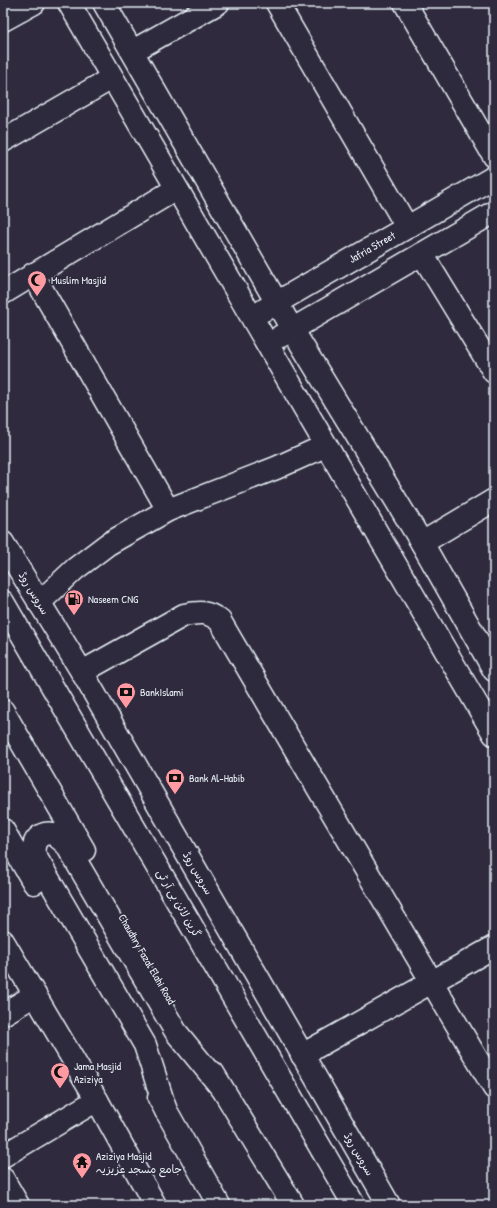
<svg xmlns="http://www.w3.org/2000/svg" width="497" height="1208" viewBox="0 0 497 1208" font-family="'Patrick Hand','Playpen Sans Arabic',sans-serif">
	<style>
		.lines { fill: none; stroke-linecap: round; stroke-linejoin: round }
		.minor-casing { stroke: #e8f1f8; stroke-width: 25 }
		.major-casing { stroke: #e8f1f8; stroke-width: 25 }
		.minor { stroke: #2f2a3d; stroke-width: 22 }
		.major { stroke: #2f2a3d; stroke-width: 22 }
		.labels { text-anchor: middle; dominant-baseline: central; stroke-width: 3.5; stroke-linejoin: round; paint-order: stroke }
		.street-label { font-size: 11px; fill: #e8f1f8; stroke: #2f2a3d }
		.poi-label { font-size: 11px; fill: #e8f1f8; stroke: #2f2a3d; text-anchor: start }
	</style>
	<rect width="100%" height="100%" fill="#2f2a3d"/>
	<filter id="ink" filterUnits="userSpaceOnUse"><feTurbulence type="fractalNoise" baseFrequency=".025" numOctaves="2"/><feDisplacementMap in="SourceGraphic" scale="8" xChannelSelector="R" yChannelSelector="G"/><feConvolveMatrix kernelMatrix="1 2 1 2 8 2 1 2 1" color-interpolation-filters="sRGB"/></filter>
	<g filter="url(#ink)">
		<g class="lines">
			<g class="minor-casing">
				<g id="minor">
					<path d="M69,3L494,734"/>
					<path d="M104,3L292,329L422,543L494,670"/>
					<path d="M277,3L407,227"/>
					<path d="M405,3L494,156"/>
					<path d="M3,20L34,3"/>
					<path d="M133,51L218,3"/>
					<path d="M3,141L112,78"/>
					<path d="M422,254L494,372"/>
					<path d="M33,274L168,510"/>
					<path d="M3,293L176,189"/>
					<path d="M264,310L494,177"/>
					<path d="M281,336L494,212"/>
					<path d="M3,543L82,672L389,1205"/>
					<path d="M422,543L494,500"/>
					<path d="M3,602L354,1205"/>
					<path d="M39,603L75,569L108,544L168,510L276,468L325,446"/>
					<path d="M82,672L184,615C199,612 208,611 220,621L494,1088"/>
					<path d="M3,941L97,1100L155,1205"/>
					<path d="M3,1014L35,995"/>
					<path d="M302,1055L494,947"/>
					<path d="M3,1156L97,1100"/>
					<path d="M3,1179L18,1205"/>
				</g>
			</g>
			<g class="major-casing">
				<g id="major">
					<path d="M3,711L84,850"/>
					<path d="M3,830L34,883"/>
					<path d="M213,1073L293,1205"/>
					<path d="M159,1098L219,1205"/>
					<path d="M166,1111L145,1045L34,854C32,841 40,831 54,834L66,844L176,1032L221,1087"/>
				</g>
			</g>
			<use href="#minor" class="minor"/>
			<use href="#major" class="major"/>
		</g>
	</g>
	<defs>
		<g id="mosque-pin" transform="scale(1)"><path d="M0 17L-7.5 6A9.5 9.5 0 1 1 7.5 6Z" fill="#ff9aa2" stroke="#2f2a3d"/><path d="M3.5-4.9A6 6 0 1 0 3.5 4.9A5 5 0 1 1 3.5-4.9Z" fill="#111"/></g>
		<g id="fuel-pin" transform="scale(1)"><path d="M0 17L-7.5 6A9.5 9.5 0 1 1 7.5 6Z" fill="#ff9aa2" stroke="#2f2a3d"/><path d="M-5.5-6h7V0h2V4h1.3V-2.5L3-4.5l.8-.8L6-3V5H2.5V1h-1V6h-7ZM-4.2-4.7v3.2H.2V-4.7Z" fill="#111"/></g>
		<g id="bank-pin" transform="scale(1)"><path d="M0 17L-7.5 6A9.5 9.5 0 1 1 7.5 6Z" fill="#ff9aa2" stroke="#2f2a3d"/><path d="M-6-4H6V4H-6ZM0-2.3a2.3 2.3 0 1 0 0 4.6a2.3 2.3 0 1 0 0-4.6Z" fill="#111"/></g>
		<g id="temple-pin" transform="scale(1)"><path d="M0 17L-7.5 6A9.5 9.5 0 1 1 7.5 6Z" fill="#ff9aa2" stroke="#2f2a3d"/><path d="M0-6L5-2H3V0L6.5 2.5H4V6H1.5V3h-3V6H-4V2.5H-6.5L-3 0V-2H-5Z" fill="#111"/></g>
	</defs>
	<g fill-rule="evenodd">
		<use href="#mosque-pin" x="37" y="280"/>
		<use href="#fuel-pin" x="74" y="599"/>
		<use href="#bank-pin" x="126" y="692"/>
		<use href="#bank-pin" x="175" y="778"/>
		<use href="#mosque-pin" x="60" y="1072"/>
		<use href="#temple-pin" x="82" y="1162"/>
	</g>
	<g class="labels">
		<g class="street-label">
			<text transform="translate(372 247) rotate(-30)">Jafria Street</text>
			<text transform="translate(34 593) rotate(59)">سروس روڈ</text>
			<text transform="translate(198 873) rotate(60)">سروس روڈ</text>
			<text transform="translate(179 903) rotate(60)">گرین لائن بی آر ٹی</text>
			<text transform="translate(147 959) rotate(60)">Chaudhry Fazal Elahi Road</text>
			<text transform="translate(359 1154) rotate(60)">سروس روڈ</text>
		</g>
		<g class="poi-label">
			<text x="51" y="280">Muslim Masjid</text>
			<text x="88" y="599">Naseem CNG</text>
			<text x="140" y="692">BankIslami</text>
			<text x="189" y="778">Bank Al-Habib</text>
			<text x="74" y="1066">Jama Masjid<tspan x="74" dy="13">Aziziya</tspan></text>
			<text x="96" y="1156">Aziziya Masjid<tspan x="96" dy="13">جامع مسجد عزیزیہ</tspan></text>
		</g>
	</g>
	<rect width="497" height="1208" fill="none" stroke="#2f2a3d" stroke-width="16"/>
	<rect x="8" y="8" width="481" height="1192" fill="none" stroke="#e8f1f8" stroke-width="1.5" filter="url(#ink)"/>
</svg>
